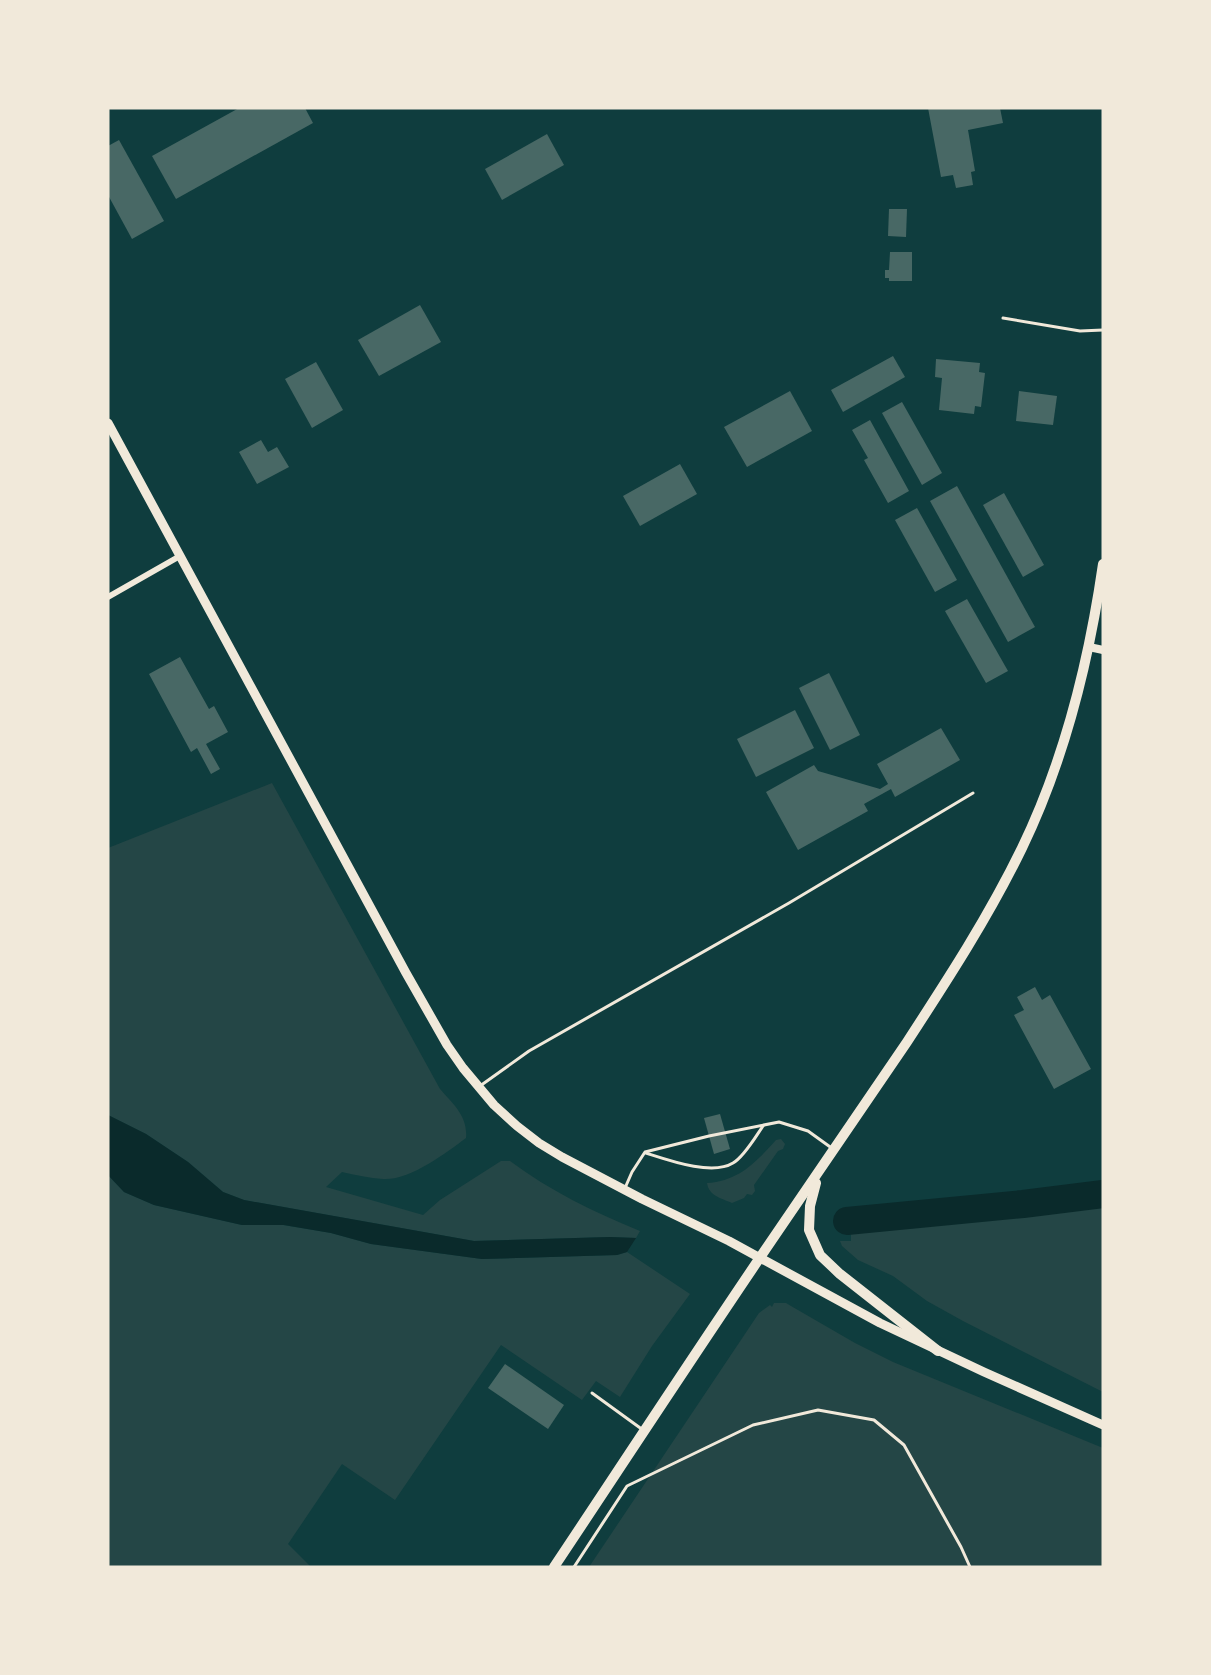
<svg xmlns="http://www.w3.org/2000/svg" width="1211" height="1675" viewBox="0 0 1211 1675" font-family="Inter,sans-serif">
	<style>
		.green { fill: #244646 }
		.water { fill: #0a2a2b }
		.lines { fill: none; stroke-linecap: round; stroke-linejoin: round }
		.river { stroke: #0a2a2b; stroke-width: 28 }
		.building { fill: #486865 }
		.path { stroke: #f1e9da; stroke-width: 3 }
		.service { stroke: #f1e9da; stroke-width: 3 }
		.minor { stroke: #f1e9da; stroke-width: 6 }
		.tertiary { stroke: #f1e9da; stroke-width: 8 }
		.secondary { stroke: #f1e9da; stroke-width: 9 }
		.trunk { stroke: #f1e9da; stroke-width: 10 }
	</style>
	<rect width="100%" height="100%" fill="#0f3d3e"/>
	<g class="green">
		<path d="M272,783L440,1089C453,1104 468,1116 466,1138C446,1153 409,1181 383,1179C370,1178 355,1175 342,1172L326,1187L423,1215L440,1200L501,1161H510C550,1191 594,1212 640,1231L636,1238L610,1237L474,1241L244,1200L223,1192L188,1162L146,1134L108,1115V848Z"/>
		<path d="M781,1139L785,1144L783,1149L778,1151L754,1185L755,1191L752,1195L747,1194L744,1198L732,1203C721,1198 709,1196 707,1183C739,1181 756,1162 776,1140Z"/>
		<path d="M108,1175L124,1192L154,1205L242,1225H283L331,1233L371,1244L482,1259L617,1255L627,1252L690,1294L652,1346L620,1397L596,1381L582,1400L501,1345L395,1500L342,1464L288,1544L311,1567H108Z"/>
		<path d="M1103,1207V1392L963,1321L927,1301L893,1276L858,1260L842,1246L840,1241H851V1235L848,1231L889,1225L1043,1210Z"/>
		<path d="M774,1303H786L791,1306L855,1343L893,1362L1103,1448V1567H589L759,1313L770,1305L772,1307Z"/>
	</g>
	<path class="water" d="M108,1115L146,1134L188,1162L223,1192L244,1200L474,1241L610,1237L636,1238L627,1252L617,1255L482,1259L371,1244L331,1233L284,1225H242L154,1205L124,1192L108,1175Z"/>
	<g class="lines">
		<path class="river" d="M847,1221L1023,1204L1103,1194"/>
	</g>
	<g class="building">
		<path d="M239,108H305L313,123L176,199L152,156Z"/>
		<path d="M928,108H1000L1003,123L968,130L975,171L971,172L973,185L956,188L953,175L941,177Z"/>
		<path d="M547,134L564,165L502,200L485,169Z"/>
		<path d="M119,140L164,221L132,239L108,195V146Z"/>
		<path d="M889,209H907L906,237L888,236Z"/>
		<path d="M890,252H912V281H889V278H885V270H889Z"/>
		<path d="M420,305L441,342L379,376L358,340Z"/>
		<path d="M893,356L905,377L843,412L831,390Z"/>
		<path d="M936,359L980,363L979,372L985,373L981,407L975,406L974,414L939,410L942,378L935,377Z"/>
		<path d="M316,362L343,410L312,428L285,379Z"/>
		<path d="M790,391L812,431L747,467L724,427Z"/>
		<path d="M1019,391L1057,396L1053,425L1016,421Z"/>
		<path d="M902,402L942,473L922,485L882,413Z"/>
		<path d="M870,420L909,491L888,503L864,460L868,458L852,430Z"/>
		<path d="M261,440L268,452L277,447L289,467L257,484L239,452Z"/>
		<path d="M680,464L697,494L640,526L623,496Z"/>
		<path d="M957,486L1035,627L1008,642L930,501Z"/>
		<path d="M1004,493L1044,565L1023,577L983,505Z"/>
		<path d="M917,508L957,580L935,592L895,520Z"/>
		<path d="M967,599L1008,671L986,683L945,611Z"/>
		<path d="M180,657L209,709L214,706L228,732L206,744L220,769L211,774L197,748L191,752L149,674Z"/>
		<path d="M829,673L860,735L830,750L799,688Z"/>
		<path d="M795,710L814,748L756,777L737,739Z"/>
		<path d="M941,728L960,760L895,797L891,789L864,804L868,811L798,850L766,792L814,765L818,771L880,789L888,784L877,764Z"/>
		<path d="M1035,987L1042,1000L1050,995L1091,1069L1054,1089L1014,1015L1024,1010L1017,997Z"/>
		<path d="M720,1114L730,1149L714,1154L704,1118Z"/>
		<path d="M505,1364L564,1405L548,1429L488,1388Z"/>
	</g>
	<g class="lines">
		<path class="path" d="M574,1567L627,1486L753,1425L818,1410L874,1420L904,1445L961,1547L970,1567"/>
		<g class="service">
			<path d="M1003,318L1080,331L1103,330"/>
			<path d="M480,1086L529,1051L789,903L973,793"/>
			<path d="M646,1153C668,1160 712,1176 733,1163C744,1157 756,1136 763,1126"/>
			<path d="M625,1188L632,1172L645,1152L709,1136L779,1122L808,1131L833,1149"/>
			<path d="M592,1393L643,1430"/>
		</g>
		<path class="minor" d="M108,597L180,556"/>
		<path class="tertiary" d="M1089,647L1103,650"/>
		<path class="secondary" d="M108,423L406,973L447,1045L463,1068L494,1105L517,1126L539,1143L562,1157L642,1199L729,1241L880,1323L984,1372L1103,1425"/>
		<g class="trunk">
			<path d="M816,1183L810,1206L809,1230L820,1255L840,1274L938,1351"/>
			<path d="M554,1567C628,1456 701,1344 776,1234C820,1170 864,1106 907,1042C948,979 989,916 1022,848C1065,759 1089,661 1103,564"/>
		</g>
	</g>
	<rect width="1211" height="1675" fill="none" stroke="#f1e9da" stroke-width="219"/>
</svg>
